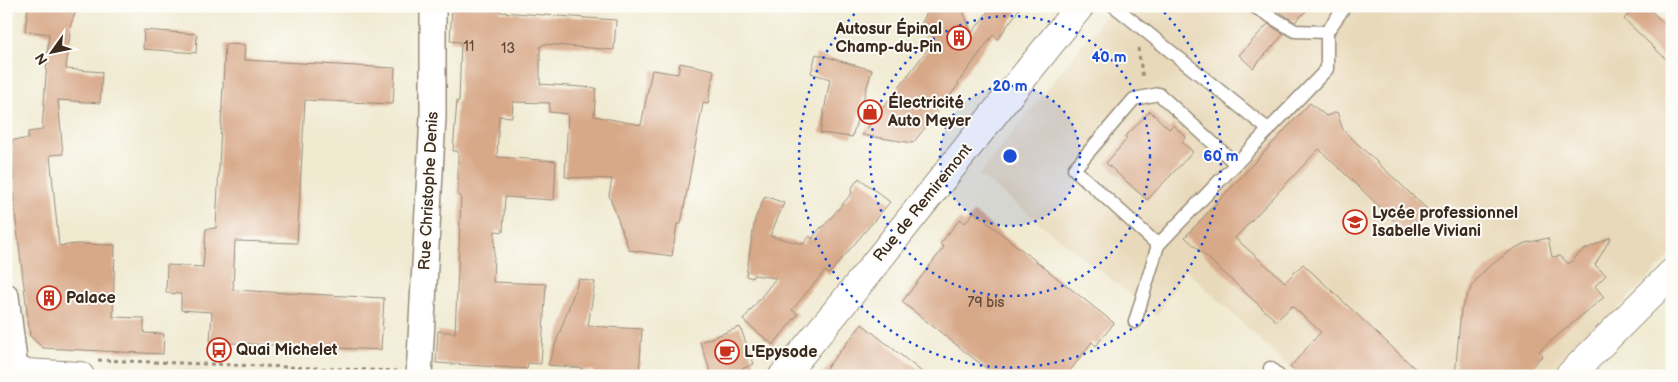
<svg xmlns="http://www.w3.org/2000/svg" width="1678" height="382" viewBox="0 0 1678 382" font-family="'Balsamiq Sans',sans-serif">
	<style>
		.built { fill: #e8d9ba }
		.building { fill: #d8a989 }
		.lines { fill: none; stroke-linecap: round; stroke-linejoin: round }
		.lane-casing { stroke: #968a78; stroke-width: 15 }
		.street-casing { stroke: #968a78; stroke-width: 28 }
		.secondary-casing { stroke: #968a78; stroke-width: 30 }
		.primary-casing { stroke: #968a78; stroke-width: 30 }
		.path { stroke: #968a78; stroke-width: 3; stroke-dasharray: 4 4; stroke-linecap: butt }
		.lane { stroke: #fff; stroke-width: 12 }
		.street { stroke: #fff; stroke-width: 25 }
		.secondary { stroke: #fff; stroke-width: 28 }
		.primary { stroke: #fff; stroke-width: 28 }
		.ring { fill: none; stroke: #1d4ed8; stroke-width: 2.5; stroke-dasharray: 2.5 5 }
		.labels { text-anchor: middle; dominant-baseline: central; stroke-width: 4; stroke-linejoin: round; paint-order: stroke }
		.number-label { font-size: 14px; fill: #624a39 }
		.poi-label { font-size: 16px; font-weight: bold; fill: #3b2a1e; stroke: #fdfcf7; text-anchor: start }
		.street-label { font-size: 16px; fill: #3b2a1e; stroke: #fdfcf7 }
		.centre { fill: #1d4ed8; stroke: #fdfcf7; stroke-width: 2.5 }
		.ring-label { font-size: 15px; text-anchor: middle; font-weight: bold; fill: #1d4ed8; stroke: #fdfcf7; stroke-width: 4; stroke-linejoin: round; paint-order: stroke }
	</style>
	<rect width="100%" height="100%" fill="#fdfcf7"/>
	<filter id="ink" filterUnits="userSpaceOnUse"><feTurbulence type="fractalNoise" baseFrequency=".02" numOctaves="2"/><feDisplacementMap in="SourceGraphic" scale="10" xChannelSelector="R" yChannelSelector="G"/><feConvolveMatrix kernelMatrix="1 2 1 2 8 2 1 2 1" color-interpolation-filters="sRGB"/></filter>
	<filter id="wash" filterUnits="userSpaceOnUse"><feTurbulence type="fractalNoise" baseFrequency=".0096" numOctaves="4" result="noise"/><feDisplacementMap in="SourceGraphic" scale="20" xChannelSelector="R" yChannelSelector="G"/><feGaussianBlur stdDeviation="1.12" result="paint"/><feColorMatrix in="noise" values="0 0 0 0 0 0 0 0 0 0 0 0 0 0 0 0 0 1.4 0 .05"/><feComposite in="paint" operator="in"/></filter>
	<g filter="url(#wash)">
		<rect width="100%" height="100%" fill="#f0ead1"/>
		<path class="built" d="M1113,6H1611L1672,65V254L1551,376H1299L1185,269L1157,316L979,175Z"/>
		<g id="blocks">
			<g class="building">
				<path d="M28,6H78L71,24L66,69L102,72L100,103L58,100L63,154L50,155L59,246L77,244L115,245L113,317L144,318V333L164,334L163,354L43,348L30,336L14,204L12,140L28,139V132L42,130L49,34L25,31Z"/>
				<path d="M452,6H501L500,12L616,20L614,50L543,44L542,46H540V84L596,88L594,116L641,125L652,70L678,74L680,63L714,70L708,104L703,103L681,224H677L672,256L629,250L609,195L612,179L565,177L568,114L549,112L550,103L513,102L512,117L499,116L497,157L556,161L554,200L505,197L503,232L495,231L493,282L546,284L541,364L528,363L527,369L436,363L438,331L455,333L459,245L461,196L458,195V151H453L457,101H459L461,42L450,41Z"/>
				<path d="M930,6H961L972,33L992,6H1021L998,39L993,35L958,83L959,84L913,143L862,135L931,45L921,25Z"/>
				<path d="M1285,6H1311L1295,22L1280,12Z"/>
				<path d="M1637,6H1646L1672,31V65L1624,19Z"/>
				<path d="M1268,24L1284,34L1253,68L1239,55Z"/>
				<path d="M144,30L197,34L196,53L143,49Z"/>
				<path d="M225,44L245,45L244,60L395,68L393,104L305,100L297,243L235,241L233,290L384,298L381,350L210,342L212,312L181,310V294L166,293L167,265L203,267L206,229L216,228Z"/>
				<path d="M816,54L872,70L852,137L820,133L830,79L811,73Z"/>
				<path d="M1310,103L1326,116L1337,112L1343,130L1429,211L1408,234L1319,149L1235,238L1285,282L1303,264L1423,376H1299L1290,367L1321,332L1292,306L1276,321L1185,237Z"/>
				<path d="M1150,111L1169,129L1173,125L1186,137L1182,142L1193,152L1147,200L1106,163L1127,139L1125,137Z"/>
				<path d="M859,178L890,202L829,274L825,271L792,310L798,314L773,345L743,320L776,278L754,275L752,278L746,276L755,219L765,196L784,203L770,236L803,244L810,236L812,239L821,227L822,228L852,193L851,189Z"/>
				<path d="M974,212L1114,323L1096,346L1092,342L1066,376H996L902,302L944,247L940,244L960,219L965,223Z"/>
				<path d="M1611,237L1595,265L1606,275L1595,286L1604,297L1539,351L1543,355L1523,376H1455L1461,310L1468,294L1476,280L1487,268L1513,249L1526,243L1548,238L1552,257L1560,256L1569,264L1582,251Z"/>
				<path d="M579,279L595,282L588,326L642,329L639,375L594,373V371L581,370L582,368L548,365Z"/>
				<path d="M862,324L927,376H820Z"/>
				<path d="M740,327L754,364L724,376H712L700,342Z"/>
			</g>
		</g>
	</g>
	<g filter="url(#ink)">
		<use href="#blocks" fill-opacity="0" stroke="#968a78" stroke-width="1"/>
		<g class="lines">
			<g class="lane-casing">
				<g id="lane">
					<path d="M1114,6L1269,130"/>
					<path d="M1255,7L1295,31L1327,32"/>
					<path d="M1158,245L1074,169L1134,99L1159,94L1236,164"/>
					<path d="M1135,322L1158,245L1327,69V32L1345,6"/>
					<path d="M1270,368L1279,376"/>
				</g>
			</g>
			<g class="street-casing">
				<g id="street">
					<path d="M6,296L16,376"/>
					<path d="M419,376L433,117V6"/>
				</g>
			</g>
			<g class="secondary-casing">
				<g id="secondary">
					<path d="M6,372L80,376"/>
					<path d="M1569,376L1672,273"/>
				</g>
			</g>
			<g class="primary-casing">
				<path id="primary" d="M783,376L853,291L1080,6"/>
			</g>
			<g class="path">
				<path d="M1138,48L1143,79"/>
				<path d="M98,360L397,371"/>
				<path d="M443,373L489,376"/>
			</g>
			<use href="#lane" class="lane"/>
			<use href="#street" class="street"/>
			<use href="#secondary" class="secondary"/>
			<use href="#primary" class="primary"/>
		</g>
	</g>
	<circle cx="1010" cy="156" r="70" fill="#1d4ed8" fill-opacity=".12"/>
	<g class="ring">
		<circle cx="1010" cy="156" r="70"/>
		<circle cx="1010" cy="156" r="140"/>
		<path d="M1159 7A211 211 0 1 1 861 7"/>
	</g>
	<defs>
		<g id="building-ring" transform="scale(1.25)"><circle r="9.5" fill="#fdfcf7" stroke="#c8321e" stroke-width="1.5"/><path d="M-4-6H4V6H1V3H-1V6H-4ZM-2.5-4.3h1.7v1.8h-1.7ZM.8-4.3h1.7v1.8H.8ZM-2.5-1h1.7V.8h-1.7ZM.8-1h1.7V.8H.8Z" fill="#c8321e"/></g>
		<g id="shop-ring" transform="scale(1.25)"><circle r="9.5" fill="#fdfcf7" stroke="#c8321e" stroke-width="1.5"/><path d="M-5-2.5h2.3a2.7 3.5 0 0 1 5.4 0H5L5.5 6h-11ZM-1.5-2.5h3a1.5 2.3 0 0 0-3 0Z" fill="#c8321e"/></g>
		<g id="school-ring" transform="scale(1.25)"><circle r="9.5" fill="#fdfcf7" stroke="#c8321e" stroke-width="1.5"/><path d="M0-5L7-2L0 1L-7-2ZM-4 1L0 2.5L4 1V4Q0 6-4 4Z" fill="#c8321e"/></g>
		<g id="bus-ring" transform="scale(1.25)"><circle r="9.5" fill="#fdfcf7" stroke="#c8321e" stroke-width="1.5"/><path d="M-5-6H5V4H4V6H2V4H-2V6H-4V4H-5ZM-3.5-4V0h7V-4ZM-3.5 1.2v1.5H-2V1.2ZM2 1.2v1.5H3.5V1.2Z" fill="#c8321e"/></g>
		<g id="cafe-ring" transform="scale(1.25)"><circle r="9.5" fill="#fdfcf7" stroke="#c8321e" stroke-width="1.5"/><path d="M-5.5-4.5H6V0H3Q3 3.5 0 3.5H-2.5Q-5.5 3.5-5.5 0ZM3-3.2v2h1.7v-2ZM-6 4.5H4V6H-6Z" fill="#c8321e"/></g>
	</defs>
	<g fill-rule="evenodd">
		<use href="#building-ring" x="959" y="38"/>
		<use href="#shop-ring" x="870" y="112"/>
		<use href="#school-ring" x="1355" y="222"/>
		<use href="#building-ring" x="49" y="298"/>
		<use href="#bus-ring" x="219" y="350"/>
		<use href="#cafe-ring" x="727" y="352"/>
	</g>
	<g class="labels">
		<g class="number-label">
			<text x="469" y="46">11</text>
			<text x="508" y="48">13</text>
			<text x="986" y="302">79 bis</text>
		</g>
		<g class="poi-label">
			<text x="942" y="29" text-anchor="end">Autosur Épinal<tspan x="942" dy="18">Champ-du-Pin</tspan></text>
			<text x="888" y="103">Électricité<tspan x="888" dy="18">Auto Meyer</tspan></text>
			<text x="1372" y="213">Lycée professionnel<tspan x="1372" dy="18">Isabelle Viviani</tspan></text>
			<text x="66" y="298">Palace</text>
			<text x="236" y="350">Quai Michelet</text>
			<text x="744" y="352">L'Epysode</text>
		</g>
		<g class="street-label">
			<text transform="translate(429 191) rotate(-87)">Rue Christophe Denis</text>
			<text transform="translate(923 203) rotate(-51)">Rue de Remiremont</text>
		</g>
	</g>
	<circle cx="1010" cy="156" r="8" class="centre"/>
	<g class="ring-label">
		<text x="1109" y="62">40 m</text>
		<text x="1010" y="91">20 m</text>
		<text x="1221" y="161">60 m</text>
	</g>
	<rect width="1678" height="382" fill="none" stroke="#fdfcf7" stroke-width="25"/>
	<g transform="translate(52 52) rotate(237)" stroke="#fdfcf7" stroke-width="4" paint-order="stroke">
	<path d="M0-4L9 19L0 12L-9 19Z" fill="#3b2a1e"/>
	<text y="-8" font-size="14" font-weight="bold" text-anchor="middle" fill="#3b2a1e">N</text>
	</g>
</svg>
